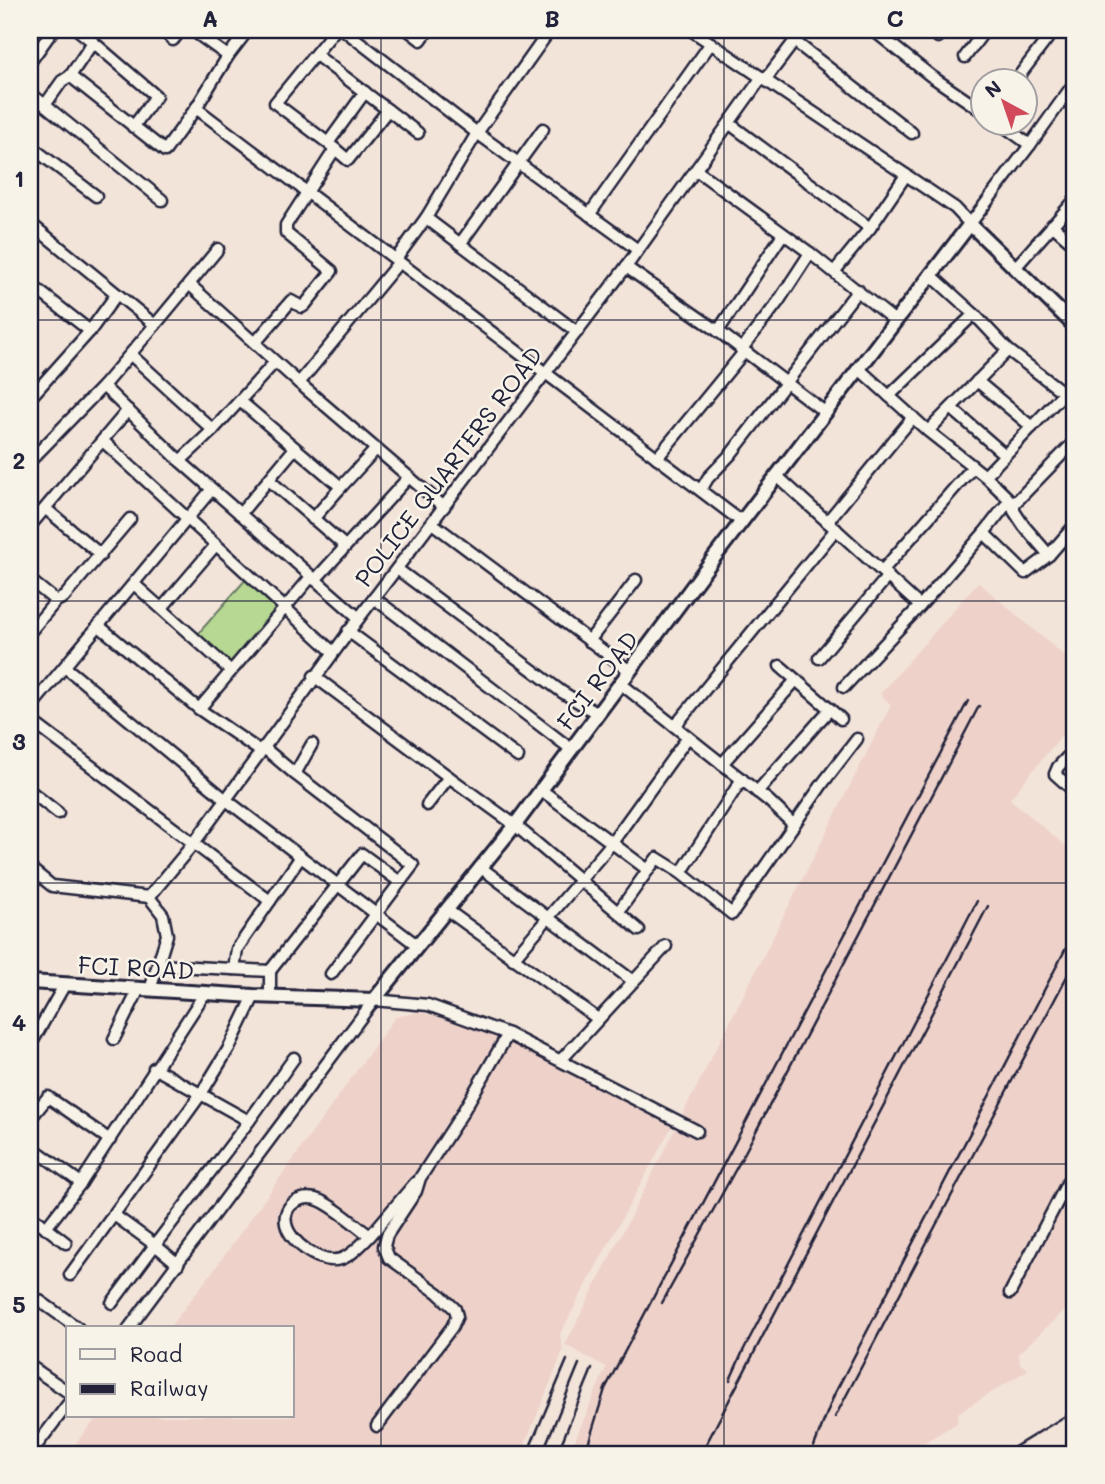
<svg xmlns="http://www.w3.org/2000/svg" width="1105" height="1484" viewBox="0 0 1105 1484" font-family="Mali,sans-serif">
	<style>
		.built { fill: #eed2ca }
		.green { fill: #b6d892; stroke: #6c7d66; stroke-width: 2 }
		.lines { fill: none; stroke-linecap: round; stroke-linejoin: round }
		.minor-casing { stroke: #22223b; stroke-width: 15 }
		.tertiary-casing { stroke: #22223b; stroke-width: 18 }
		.minor { stroke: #f7f3e8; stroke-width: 10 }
		.tertiary { stroke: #f7f3e8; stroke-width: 12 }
		.rail { stroke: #22223b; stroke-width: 2.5 }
		.grid { fill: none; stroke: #22223b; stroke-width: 2; stroke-opacity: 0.55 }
		.labels { text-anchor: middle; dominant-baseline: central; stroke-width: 5; stroke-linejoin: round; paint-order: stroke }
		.street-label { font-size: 24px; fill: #22223b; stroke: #f7f3e8 }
		.neatline { fill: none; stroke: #22223b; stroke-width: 2.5 }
		.grid-label { font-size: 23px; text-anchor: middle; font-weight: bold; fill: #22223b }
	</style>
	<rect width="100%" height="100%" fill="#f3e4da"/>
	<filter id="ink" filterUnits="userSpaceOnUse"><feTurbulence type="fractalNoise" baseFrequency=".0143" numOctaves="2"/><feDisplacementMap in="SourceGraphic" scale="14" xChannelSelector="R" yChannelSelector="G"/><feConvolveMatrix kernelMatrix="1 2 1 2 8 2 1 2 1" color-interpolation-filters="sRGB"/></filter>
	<g filter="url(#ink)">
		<g class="built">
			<path d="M978,582L1075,665V719L1010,799L1075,854V1301L1019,1353L1020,1363L1028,1370L958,1413L957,1423L905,1454H569L606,1367L565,1345L891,705L880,694Z"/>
			<path d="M420,1012L490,1031L565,1067L672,1126L560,1334L563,1349L558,1364L521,1454H67L98,1416H292V1328H169L213,1271L395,1017Z"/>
		</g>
		<path class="green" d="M247,578L281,609L231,667L197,635Z"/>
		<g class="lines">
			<g class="minor-casing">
				<g id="minor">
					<path d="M78,30L93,42L70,76L165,151L196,108"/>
					<path d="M162,30L173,40L181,30"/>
					<path d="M192,30L228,56L196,108L742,522"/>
					<path d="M344,30L477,133L638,250"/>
					<path d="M408,30L421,40L428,30"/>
					<path d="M691,30L955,208L970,224L1030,145L1075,82"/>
					<path d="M873,30L931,76L982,111"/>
					<path d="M1067,30L1075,36"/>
					<path d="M938,37L944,30"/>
					<path d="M30,41L39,49"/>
					<path d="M794,41L912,133"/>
					<path d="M93,42L156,96L133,127"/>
					<path d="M316,55L418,133"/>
					<path d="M228,56L248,30"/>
					<path d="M965,57L985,30"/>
					<path d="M30,62L53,30"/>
					<path d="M765,80L803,30"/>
					<path d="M1016,80L1054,30"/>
					<path d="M365,92L328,143L348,160L388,110"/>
					<path d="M30,93L162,200"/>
					<path d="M45,105L62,81L70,76"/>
					<path d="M998,122L1030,145"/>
					<path d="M730,124L870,228"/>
					<path d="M328,143L275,103L335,30"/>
					<path d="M30,146L96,196"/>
					<path d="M696,170L810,253"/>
					<path d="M589,215L711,43"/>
					<path d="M426,218L577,332"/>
					<path d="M30,223L155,325L103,386"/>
					<path d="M1052,225L1075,245"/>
					<path d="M460,244L543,129"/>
					<path d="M396,259L426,218L477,133L550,30"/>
					<path d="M399,262L299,383L444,507"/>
					<path d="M626,267L718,331L826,413"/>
					<path d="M1014,269L1075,200"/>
					<path d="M834,272L870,228L906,175"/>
					<path d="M930,274L974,314"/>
					<path d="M30,284L90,331L30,398"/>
					<path d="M189,284L299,383"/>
					<path d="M155,325L218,249"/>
					<path d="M90,331L116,295"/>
					<path d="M718,331L783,234"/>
					<path d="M255,343L291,301L302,307L305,305L332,271L286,233V225L335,149"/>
					<path d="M741,350L778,302L810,253L895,321"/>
					<path d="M131,355L213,430L275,362"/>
					<path d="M858,368L928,431L985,476L1014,504V511L1024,526L1049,555L1075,525"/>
					<path d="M977,381L1032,427"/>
					<path d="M889,396L974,314L1008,350L1064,393L1075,405"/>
					<path d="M240,401L341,487L376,449"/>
					<path d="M951,408L1005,455"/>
					<path d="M928,431L1008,350"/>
					<path d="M104,442L333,652"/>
					<path d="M657,458L744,352"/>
					<path d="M30,461L103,386L180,461L359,618L626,267L762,77"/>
					<path d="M180,461L213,430"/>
					<path d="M777,476L920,606L984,533L1009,501"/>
					<path d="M985,476L1064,393"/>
					<path d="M269,480L345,546"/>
					<path d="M701,490L708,478L731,454L858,290"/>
					<path d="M1014,504L1075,441"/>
					<path d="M46,509L101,555"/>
					<path d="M240,514L295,448"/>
					<path d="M313,519L341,487"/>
					<path d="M827,522L913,417"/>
					<path d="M432,523L630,671"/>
					<path d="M30,526L128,410"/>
					<path d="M984,533L1025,573L1049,555"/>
					<path d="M397,569L562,692L598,714"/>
					<path d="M882,571L973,467"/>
					<path d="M30,580L56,601"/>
					<path d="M315,580L409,477"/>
					<path d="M134,584L231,671"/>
					<path d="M374,598L571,749"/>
					<path d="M162,608L215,546"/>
					<path d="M99,626L199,709L260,751"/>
					<path d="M348,631L518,757"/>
					<path d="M30,632L56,601L64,597L130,519"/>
					<path d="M589,641L636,580"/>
					<path d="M819,658L888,576"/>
					<path d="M780,666L841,719"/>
					<path d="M65,667L225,799L418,946"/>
					<path d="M314,676L449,777"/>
					<path d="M620,683L769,801L794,825"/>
					<path d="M844,687L920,606"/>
					<path d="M30,708L212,489"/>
					<path d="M199,709L311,577"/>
					<path d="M30,720L270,901L300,858"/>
					<path d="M675,726L836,529"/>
					<path d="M312,744L295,774L413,865L331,974"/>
					<path d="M263,747L295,774"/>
					<path d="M1075,749L1058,767L1055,774L1075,792"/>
					<path d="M722,764L796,680"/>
					<path d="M742,779L681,873L732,914L823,783L857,739"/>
					<path d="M540,789L648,870L619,911"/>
					<path d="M30,791L58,813"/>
					<path d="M757,792L830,709"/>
					<path d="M427,805L449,777L515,825L639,930"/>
					<path d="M480,867L633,981"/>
					<path d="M30,868L52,886L149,897L194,843L359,618"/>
					<path d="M648,870L657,858L681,873"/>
					<path d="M149,897L163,915L167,935L150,990"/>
					<path d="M447,910L598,1019"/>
					<path d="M513,959L611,844L688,737"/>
					<path d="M158,965L270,971L362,854L400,882"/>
					<path d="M234,969L237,949L270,901"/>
					<path d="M270,996V971"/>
					<path d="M114,1039L139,989"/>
					<path d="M31,1044L65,984"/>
					<path d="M561,1060L666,946"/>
					<path d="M154,1068L249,1121L294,1058"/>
					<path d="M30,1119L48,1097L110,1140"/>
					<path d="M30,1146L81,1183"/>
					<path d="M30,1215L66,1243"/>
					<path d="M114,1215L155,1245L249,1121"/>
					<path d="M46,1228L81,1183L205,993"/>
					<path d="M370,1236C355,1225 338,1209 321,1201C304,1193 282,1203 286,1224C290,1243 321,1265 341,1259C352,1255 362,1244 370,1236L415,1183"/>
					<path d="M70,1275L201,1094L229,1048L254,996"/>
					<path d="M1010,1293L1075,1168"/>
					<path d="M30,1294L78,1328"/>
					<path d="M112,1303L155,1245L178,1264"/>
					<path d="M129,1328L374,1000L428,1005L508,1034L697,1131"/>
					<path d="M30,1366L68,1392"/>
					<path d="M377,1426L452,1327L457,1316L455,1309L438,1293L389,1258L384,1246L387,1235L416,1191L420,1178L461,1115L508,1034"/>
					<path d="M30,1454L68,1404"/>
				</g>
			</g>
			<g class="tertiary-casing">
				<path id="tertiary" d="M30,982L254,996L374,1000L515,825L716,555L970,224L1075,326"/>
			</g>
			<use href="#minor" class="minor"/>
			<use href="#tertiary" class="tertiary"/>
			<g class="rail">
				<path d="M662,1303L743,1156L979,706"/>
				<path d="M730,1380L744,1349L977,901"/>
				<path d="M835,1417L1075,961"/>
				<path d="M527,1454L567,1360"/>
				<path d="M542,1454L579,1364"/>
				<path d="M557,1454L592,1369"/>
				<path d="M585,1454L605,1389L968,701"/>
				<path d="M701,1454L988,906"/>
				<path d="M811,1454L834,1395L1066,948"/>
				<path d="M1003,1454L1075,1410"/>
			</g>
		</g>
	</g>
	<path class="grid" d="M381,30V1454M724,30V1454M30,320H1075M30,601H1075M30,883H1075M30,1164H1075"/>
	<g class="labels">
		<g class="street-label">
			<text transform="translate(448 466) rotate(-53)">POLICE QUARTERS ROAD</text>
			<text transform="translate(597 680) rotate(-53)">FCI ROAD</text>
			<text transform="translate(136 967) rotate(3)">FCI ROAD</text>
		</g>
	</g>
	<rect width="1105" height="1484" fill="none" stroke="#f7f3e8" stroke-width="77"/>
	<rect x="66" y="1326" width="228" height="91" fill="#f7f3e8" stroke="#a29fa3" stroke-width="2"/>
	<rect x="80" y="1349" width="35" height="10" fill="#f7f3e8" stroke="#a29fa3" stroke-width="2"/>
	<text x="130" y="1362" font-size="21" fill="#22223b">Road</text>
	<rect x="80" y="1384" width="35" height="10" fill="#22223b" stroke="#a29fa3" stroke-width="2"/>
	<text x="130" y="1396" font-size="21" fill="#22223b">Railway</text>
	<g transform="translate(1004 102) rotate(320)"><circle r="33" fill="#f7f3e8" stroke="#a29fa3" stroke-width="2"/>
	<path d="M0-5L12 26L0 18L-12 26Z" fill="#d1495b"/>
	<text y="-10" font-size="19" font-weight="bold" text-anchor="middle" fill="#22223b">N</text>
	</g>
	<rect x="38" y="38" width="1028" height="1408" class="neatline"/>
	<g class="grid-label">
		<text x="210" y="27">A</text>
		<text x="552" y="27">B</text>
		<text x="895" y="27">C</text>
		<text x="19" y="187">1</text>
		<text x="19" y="469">2</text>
		<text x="19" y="750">3</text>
		<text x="19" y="1031">4</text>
		<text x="19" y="1313">5</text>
	</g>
</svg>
